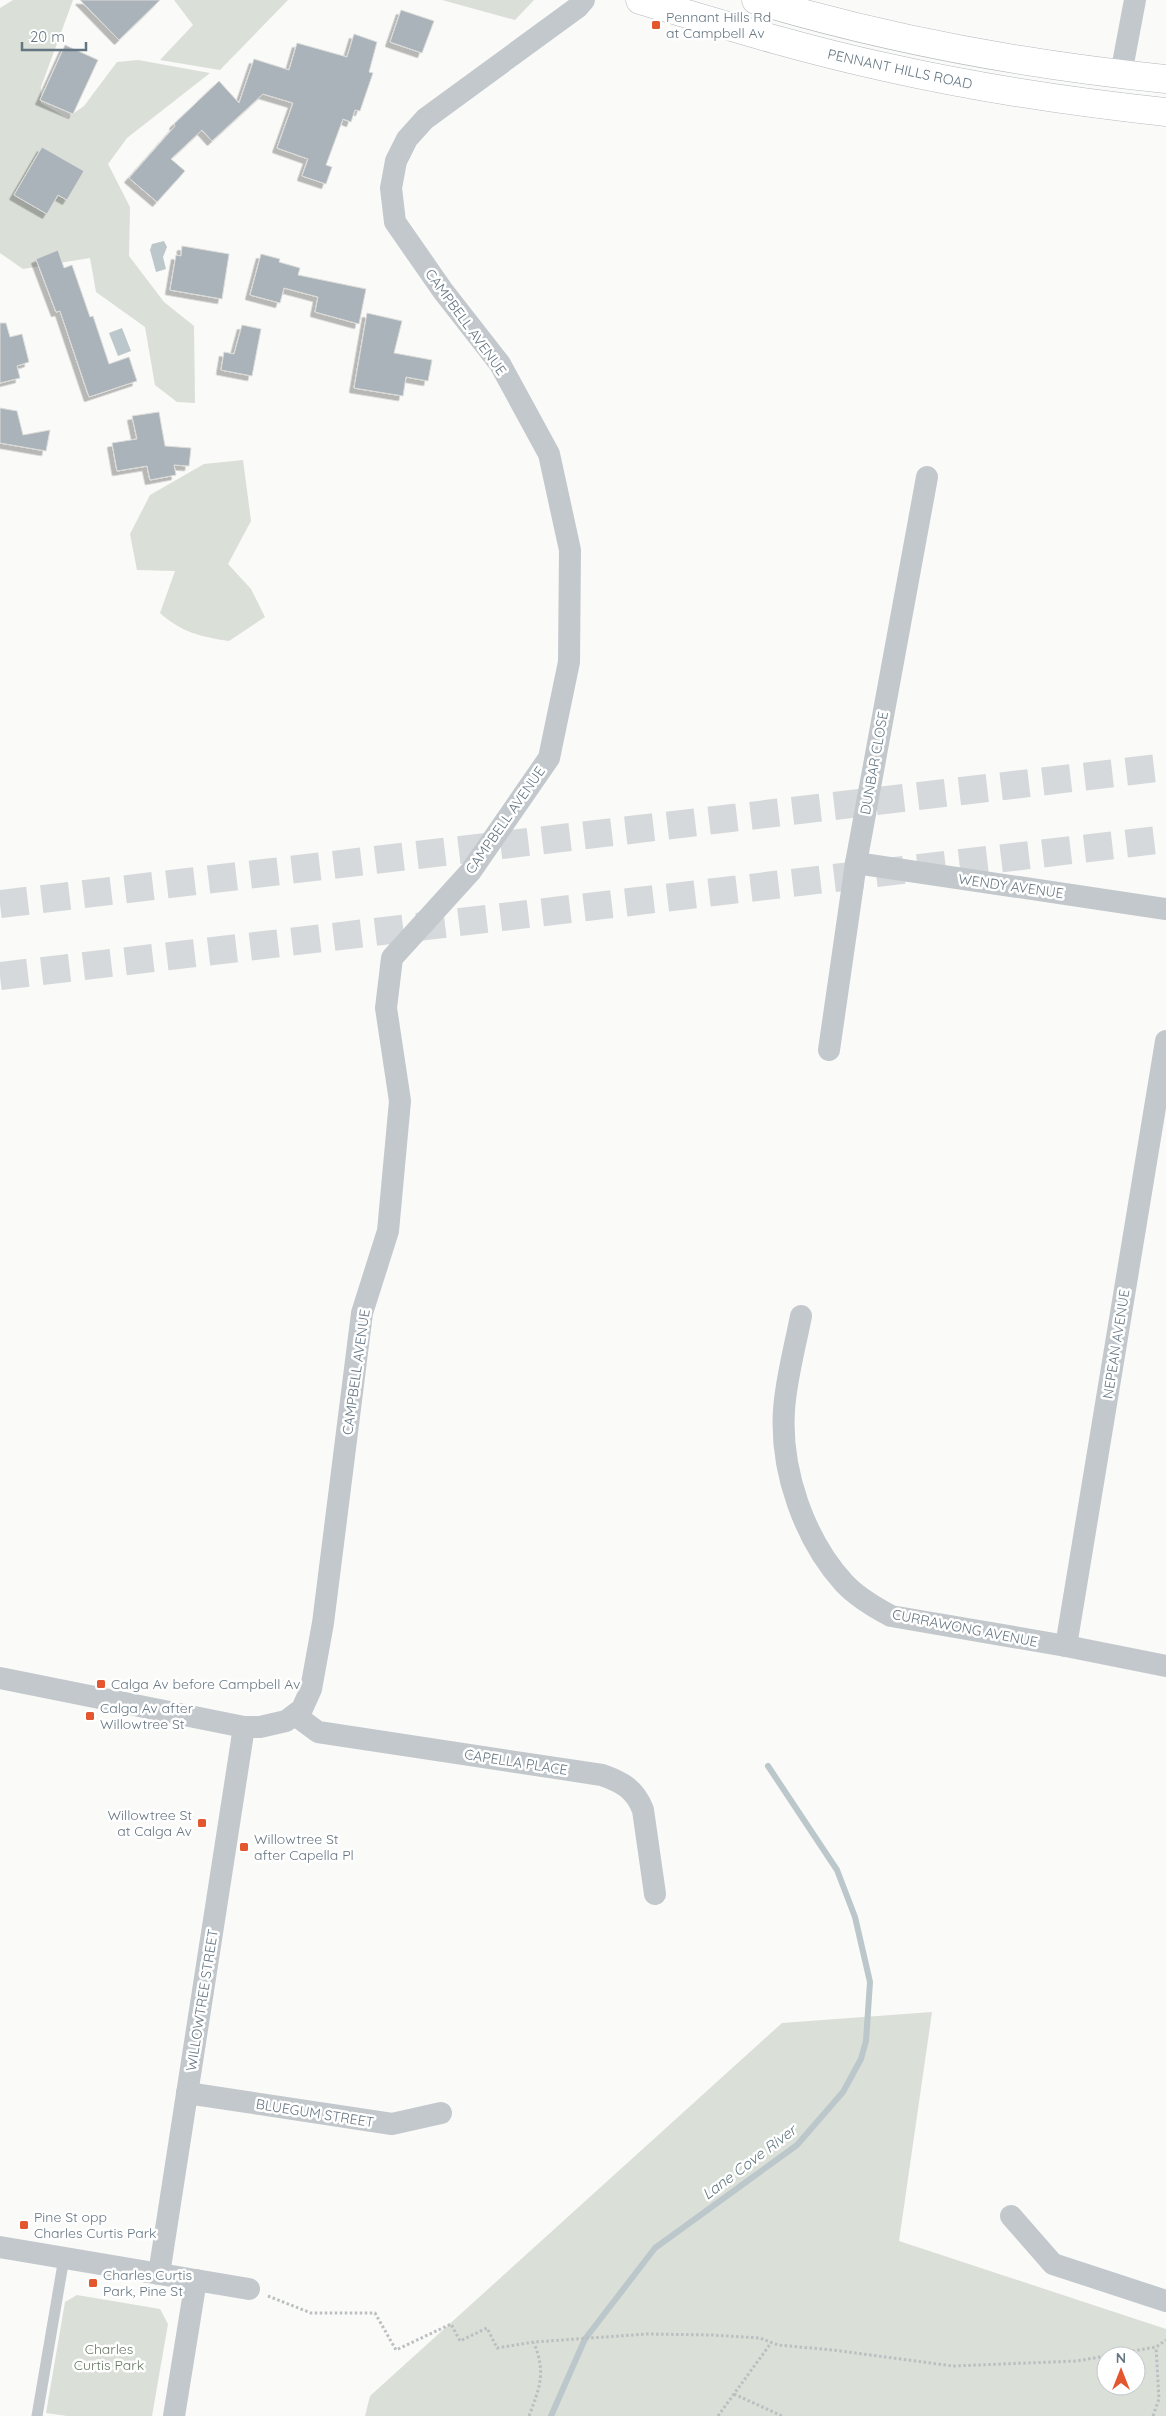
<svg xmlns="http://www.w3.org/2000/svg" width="1166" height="2416" viewBox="0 0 1166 2416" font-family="Quicksand,sans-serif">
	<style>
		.green { fill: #dadfd7; fill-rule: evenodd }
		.water { fill: #bbc7cb }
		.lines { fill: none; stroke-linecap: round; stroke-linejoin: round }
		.stream { stroke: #bbc7cb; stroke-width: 6 }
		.building { fill: #aab3b9; stroke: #dcdcda; filter: url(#shadow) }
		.highway-tunnel { stroke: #d5d9db; stroke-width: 28; stroke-dasharray: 28 14; stroke-linecap: butt }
		.highway-casing { stroke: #b4b9bd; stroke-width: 29 }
		.path { stroke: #bbbfc2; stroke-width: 3; stroke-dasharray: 2.5 2.5; stroke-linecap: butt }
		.lane { stroke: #c3c8cc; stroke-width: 11 }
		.street { stroke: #c3c8cc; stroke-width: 22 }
		.highway { stroke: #fff; stroke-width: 28 }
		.poi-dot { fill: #e4572e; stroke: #fff; stroke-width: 2 }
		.labels { text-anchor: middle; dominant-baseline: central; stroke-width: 5; stroke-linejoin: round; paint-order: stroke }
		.poi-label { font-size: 14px; fill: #657683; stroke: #fff; text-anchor: start }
		.street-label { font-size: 14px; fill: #657683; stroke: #fff }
		.park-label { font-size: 14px; fill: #687a64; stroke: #fff }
		.water-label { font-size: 15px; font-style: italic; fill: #60757c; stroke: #fff }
	</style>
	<defs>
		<filter id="shadow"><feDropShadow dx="-4.5" dy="4.5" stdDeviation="0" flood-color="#0004"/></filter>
	</defs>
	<rect width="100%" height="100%" fill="#fafaf8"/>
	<g class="green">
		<path d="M13,0H73L41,87V103L67,118L84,106L117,62L138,60L210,73L127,138L108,164L130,207L129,256L164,302L194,326L195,403L177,402L155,385L145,327L96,292L90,258L23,269L0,253V8Z"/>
		<path d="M174,0H288L220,70L160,60L193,25Z"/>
		<path d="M442,0H534L515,20Z"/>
		<path d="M243,460L251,521L228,564L251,589L265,617L229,641C201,637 181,632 160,613L175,571L137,570L130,534L150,495L204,464Z"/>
		<path d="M932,2012L899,2241L1166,2329V2416H365L370,2396L782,2023ZM1106,2356H1136V2386H1106Z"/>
		<path d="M77,2295L160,2309L168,2324L152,2416H67L46,2413L65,2302Z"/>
	</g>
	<g class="water">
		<path d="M164,241L167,247L163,257L166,269L156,272L150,250L152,244Z"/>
		<path d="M122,328L131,351L118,356L109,333Z"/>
	</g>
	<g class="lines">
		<path class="stream" d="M551,2416L585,2339L655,2248L797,2145L843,2092L861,2059L866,2041L870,1982L855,1917L837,1870L768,1766"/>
	</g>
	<g class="building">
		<path d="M80,0H160L119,40Z"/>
		<path d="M401,10L434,21L422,53L390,42Z"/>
		<path d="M354,34L377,42L369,72L373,73L360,111L355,110L351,122L343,119L326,165L332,167L326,184L302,176L308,159L277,148L293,103L263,94L212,141L202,130L171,159L185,171L157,202L129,178L175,126L174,124L219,81L239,103L254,59L289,70L297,43L347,57Z"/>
		<path d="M65,45L98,60L73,114L40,100Z"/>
		<path d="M42,147L84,171L67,200L58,195L47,214L14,195Z"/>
		<path d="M182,246L229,254L222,299L170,290L176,255L181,256Z"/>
		<path d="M58,250L64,268L72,265L90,317L93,316L109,364L129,357L137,381L89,397L60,311L56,312L36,259Z"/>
		<path d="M261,254L280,259L279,262L300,268L298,275L366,289L359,324L315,312L318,297L284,288L280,303L250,295Z"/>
		<path d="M367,313L402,321L394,353L432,360L428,381L406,377L403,396L354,388Z"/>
		<path d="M0,323H6L10,337L22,334L29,362L17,366L20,378L0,383Z"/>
		<path d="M242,325L261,329L252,376L221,370L224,352L234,354Z"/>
		<path d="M0,408L17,411L23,435L50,430L46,451L0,443Z"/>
		<path d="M159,412L165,446L191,448L189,466L174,465L176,475L150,480L147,466L117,471L112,443L137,439L132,416Z"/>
	</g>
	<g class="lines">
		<g class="highway-tunnel">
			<path d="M0,904L1166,767"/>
			<path d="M0,976L1166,839"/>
		</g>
		<g class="highway-casing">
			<g id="highway">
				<path d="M640,0C721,24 802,49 885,67C978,88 1072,102 1166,112"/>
				<path d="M756,0C890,40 1027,65 1166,79"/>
			</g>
		</g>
		<g class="path">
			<path d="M268,2296L311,2313H375L396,2350L451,2324L460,2341L487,2328L497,2348L534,2342L647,2334L712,2335L760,2338L778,2345L833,2350L953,2366L1077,2361L1156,2347L1166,2340"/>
			<path d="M734,2394L782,2416"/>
			<path d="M529,2416C540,2387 546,2373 534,2343"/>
			<path d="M718,2416L771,2343"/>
			<path d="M1153,2416L1159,2399L1156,2347"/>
		</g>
		<path class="lane" d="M37,2416L64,2258"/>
		<g class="street">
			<path d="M1121,74L1135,0"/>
			<path d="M856,863L1166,909"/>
			<path d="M829,1050L856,863L927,477"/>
			<path d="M801,1316C795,1347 786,1379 784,1410C780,1470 804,1539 844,1583C857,1597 874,1607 891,1616L1066,1646L1166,1666"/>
			<path d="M1066,1646L1166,1041"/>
			<path d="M0,1678L244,1727H260L286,1721L302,1709L311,1689L323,1623L362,1313L388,1231L400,1101L386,1008L392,958L471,871L549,758L569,662L570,550L549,454L500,364L443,291L395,222L391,188L396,161L407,139L425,119L578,7L584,0"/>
			<path d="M295,1715L318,1732L602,1775C622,1782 635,1789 643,1810L655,1894"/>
			<path d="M187,2093L392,2124L441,2113"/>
			<path d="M1011,2216L1053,2264L1166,2301"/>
			<path d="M0,2247L249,2289"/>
			<path d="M159,2274L244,1727"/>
			<path d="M174,2416L196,2280"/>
		</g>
		<use href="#highway" class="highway"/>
	</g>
	<g class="poi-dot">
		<rect x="651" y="20" width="10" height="10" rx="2.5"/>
		<rect x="96" y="1679" width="10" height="10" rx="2.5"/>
		<rect x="85" y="1711" width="10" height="10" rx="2.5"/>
		<rect x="197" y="1818" width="10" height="10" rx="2.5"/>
		<rect x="239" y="1842" width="10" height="10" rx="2.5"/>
		<rect x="19" y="2220" width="10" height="10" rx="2.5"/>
		<rect x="88" y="2278" width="10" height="10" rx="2.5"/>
	</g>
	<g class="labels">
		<g class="poi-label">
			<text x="666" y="17">Pennant Hills Rd<tspan x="666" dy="16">at Campbell Av</tspan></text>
			<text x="111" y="1684">Calga Av before Campbell Av</text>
			<text x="100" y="1708">Calga Av after<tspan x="100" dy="16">Willowtree St</tspan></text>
			<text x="192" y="1815" text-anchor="end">Willowtree St<tspan x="192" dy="16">at Calga Av</tspan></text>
			<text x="254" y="1839">Willowtree St<tspan x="254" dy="16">after Capella Pl</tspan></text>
			<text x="34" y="2217">Pine St opp<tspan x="34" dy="16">Charles Curtis Park</tspan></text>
			<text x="103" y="2275">Charles Curtis<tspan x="103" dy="16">Park, Pine St</tspan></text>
		</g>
		<g class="street-label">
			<text transform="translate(900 69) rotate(12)">PENNANT HILLS ROAD</text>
			<text transform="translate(466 322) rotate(54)">CAMPBELL AVENUE</text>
			<text transform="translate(874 763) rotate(-80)">DUNBAR CLOSE</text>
			<text transform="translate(505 820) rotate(-55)">CAMPBELL AVENUE</text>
			<text transform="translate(1011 886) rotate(8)">WENDY AVENUE</text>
			<text transform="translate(1116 1344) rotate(-81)">NEPEAN AVENUE</text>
			<text transform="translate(356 1372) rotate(-82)">CAMPBELL AVENUE</text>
			<text transform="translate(965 1628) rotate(11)">CURRAWONG AVENUE</text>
			<text transform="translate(516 1762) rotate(9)">CAPELLA PLACE</text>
			<text transform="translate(202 2000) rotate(-81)">WILLOWTREE STREET</text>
			<text transform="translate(315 2113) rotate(9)">BLUEGUM STREET</text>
		</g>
		<g class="park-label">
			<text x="109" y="2349">Charles<tspan x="109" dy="16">Curtis Park</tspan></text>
		</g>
		<g class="water-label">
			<text transform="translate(749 2162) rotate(-37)">Lane Cove River</text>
		</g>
	</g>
	<g transform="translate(1121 2371)"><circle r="24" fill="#ffffff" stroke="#c1c8cd"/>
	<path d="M0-4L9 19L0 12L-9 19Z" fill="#e4572e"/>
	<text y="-8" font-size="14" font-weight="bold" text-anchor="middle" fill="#657683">N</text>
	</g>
	<path d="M22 42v8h64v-8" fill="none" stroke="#657683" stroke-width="2.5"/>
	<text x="30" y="42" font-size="15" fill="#657683" stroke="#ffffff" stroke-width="4" paint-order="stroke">20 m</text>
</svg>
